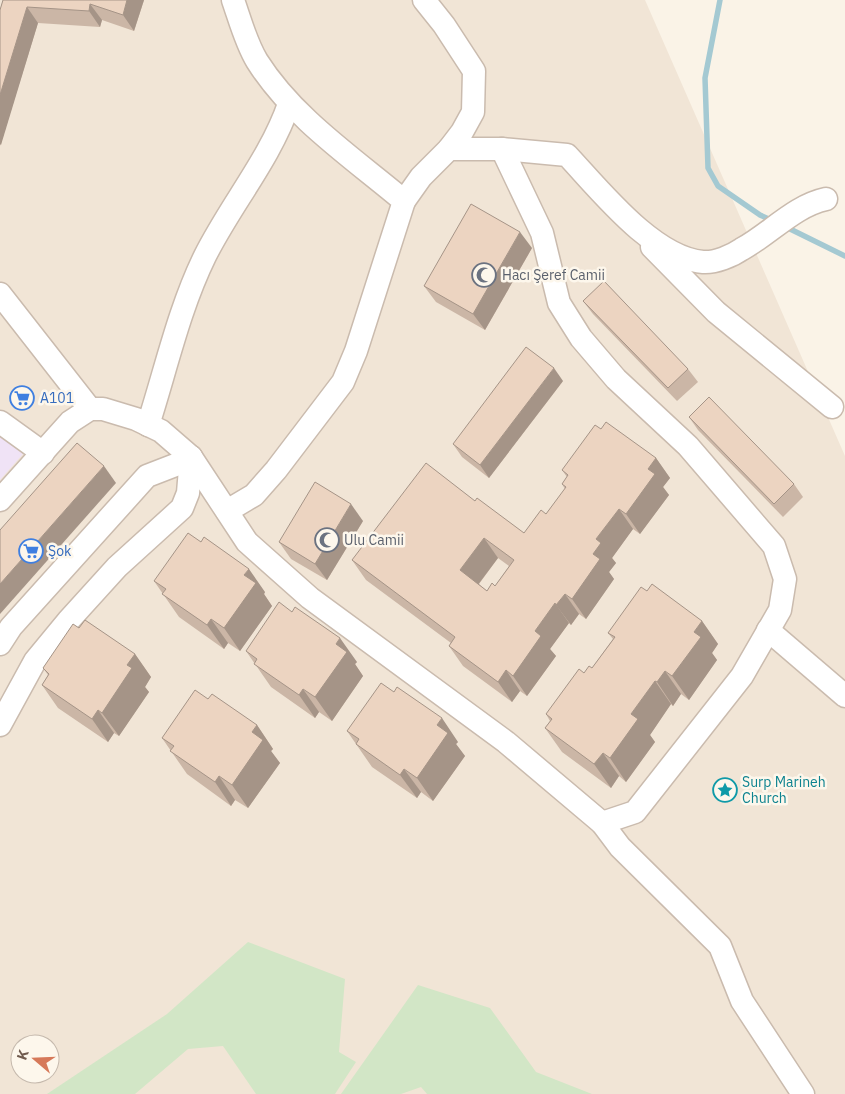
<svg xmlns="http://www.w3.org/2000/svg" width="845" height="1094" viewBox="0 0 845 1094" font-family="'IBM Plex Sans',sans-serif">
	<style>
		.residential { fill: #f1e5d6; fill-rule: evenodd }
		.education { fill: #f0e3f6 }
		.green { fill: #d2e6c6 }
		.lines { fill: none; stroke-linecap: round; stroke-linejoin: round }
		.stream { stroke: #a4c9d2; stroke-width: 5.5 }
		.street-casing { stroke: #cabbae; stroke-width: 25 }
		.street { stroke: #fff; stroke-width: 22 }
		.wall { fill: #cbb6a6; fill-rule: evenodd }
		.shaded-wall { fill: #a59487 }
		.building { fill: #ecd4c1; stroke: #a59487; fill-rule: evenodd }
		.labels { text-anchor: middle; dominant-baseline: central; stroke-width: 5; stroke-linejoin: round; paint-order: stroke }
		.worship-label { font-size: 14px; fill: #5b616d; stroke: #fdf7ec; text-anchor: start }
		.shop-label { font-size: 14px; fill: #366cbe; stroke: #fdf7ec; text-anchor: start }
		.culture-label { font-size: 14px; fill: #0d838f; stroke: #fdf7ec; text-anchor: start }
	</style>
	<rect width="100%" height="100%" fill="#faf3e7"/>
	<path class="residential" d="M0,0H645L845,456V1094H0ZM20,1044H50V1074H20Z"/>
	<path class="education" d="M0,436L23,454L0,480Z"/>
	<g class="green">
		<path d="M248,942L345,979L339,1052L356,1062L335,1094H256L223,1046L188,1049L135,1094H47L167,1014Z"/>
		<path d="M418,985L490,1008L536,1072L592,1094H427L421,1087L401,1094H341Z"/>
	</g>
	<g class="lines">
		<g class="stream">
			<path d="M720,0L705,78L708,168L718,186L760,215L773,221"/>
			<path d="M784,226L845,256"/>
		</g>
		<g class="street-casing">
			<g id="street">
				<path d="M424,0L444,25L474,71L473,112L462,132L449,149"/>
				<path d="M502,149L542,233L559,303L581,338L616,379L688,446L774,546L785,579L780,610L742,676L635,812L602,823"/>
				<path d="M404,201L421,177L449,149H502L567,155C599,189 653,258 703,262C715,263 732,256 742,249C771,233 794,206 826,199"/>
				<path d="M652,247L716,312L832,407"/>
				<path d="M0,294L90,409"/>
				<path d="M0,422L43,453"/>
				<path d="M148,425C166,369 179,309 205,256C231,204 270,159 289,104"/>
				<path d="M0,500L70,422L90,409H103L136,419L161,431L191,457L247,542L310,598L506,742L602,823L620,847L720,946L742,1001L803,1094"/>
				<path d="M227,511L254,495L276,470L343,382L356,351L404,201C353,158 293,118 257,61C246,43 240,20 233,0"/>
				<path d="M768,630L845,696"/>
				<path d="M0,644L11,627L147,476L178,464L191,457"/>
				<path d="M0,725L35,661L68,621L117,567L182,508L188,493L191,457"/>
			</g>
		</g>
		<use href="#street" class="street"/>
	</g>
	<g class="wall">
		<path d="M3,0H144L134,31L102,20L100,27L38,23L0,146V10Z"/>
		<path d="M532,248L485,330L436,302L424,286Z"/>
		<path d="M583,301L688,369L698,382L677,401L593,314Z"/>
		<path d="M563,381L489,478L462,457L453,444Z"/>
		<path d="M689,417L794,484L803,497L783,517L698,430Z"/>
		<path d="M601,429L656,458L670,478L663,487L669,495L640,534L633,529L612,558L616,563L609,572L614,579L586,619L579,614L571,625L569,623L550,649L556,656L527,696L520,691L512,702L463,666L449,646L451,643L366,580L352,560L475,501L524,533L546,514L565,489L562,484L567,477L562,470ZM498,558L509,566L495,586L487,591L479,584Z"/>
		<path d="M363,521L327,580L291,559L279,542Z"/>
		<path d="M154,581L265,592L264,594L272,606L240,651L228,643L224,649L179,617Z"/>
		<path d="M647,591L702,621L718,644L712,653L717,660L689,700L681,694L673,706L671,704L650,735L655,742L626,782L619,776L611,788L562,752L545,728L550,721L546,714L584,673L592,668L613,639L608,633Z"/>
		<path d="M79,628L135,654L151,677L145,687L149,692L119,736L114,733L108,742L58,708L42,685L48,675L43,668Z"/>
		<path d="M246,651L357,662L355,664L363,676L332,721L319,712L315,718L271,687Z"/>
		<path d="M208,699L257,725L273,749L271,751L280,763L248,808L235,800L231,806L187,774L162,738Z"/>
		<path d="M347,731L458,742L456,744L465,756L433,801L421,792L417,798L372,767Z"/>
	</g>
	<g class="shaded-wall">
		<path d="M127,0H144L134,31L123,15Z"/>
		<path d="M90,4L102,20L100,27L89,11Z"/>
		<path d="M27,7L38,23L1,145L0,144V95Z"/>
		<path d="M520,232L532,248L485,330L473,314Z"/>
		<path d="M554,368L563,381L489,478L480,465Z"/>
		<path d="M656,458L670,478L663,487L669,495L640,534L626,514L648,469Z"/>
		<path d="M104,466L116,483L0,614V584Z"/>
		<path d="M351,504L363,521L327,580L315,564Z"/>
		<path d="M619,509L633,529L612,558L616,563L609,572L614,579L586,619L572,599L593,554L596,539Z"/>
		<path d="M484,538L498,558L474,590L460,570Z"/>
		<path d="M249,569L265,592L264,594L272,606L240,651L224,628L244,575Z"/>
		<path d="M565,594L579,614L571,625L556,605Z"/>
		<path d="M555,603L569,623L550,649L556,656L527,696L513,676L535,631Z"/>
		<path d="M211,619L228,643L224,649L207,625Z"/>
		<path d="M702,621L718,644L712,653L717,660L689,700L672,676L694,632Z"/>
		<path d="M340,638L357,662L355,664L363,676L332,721L315,697L336,644Z"/>
		<path d="M135,654L151,677L145,687L149,692L119,736L102,713L127,665Z"/>
		<path d="M506,670L520,691L512,702L498,682Z"/>
		<path d="M665,671L681,694L673,706L657,682Z"/>
		<path d="M655,681L671,704L650,735L655,742L626,782L610,758L631,714Z"/>
		<path d="M303,689L319,712L315,718L299,695Z"/>
		<path d="M98,710L114,733L108,742L92,719Z"/>
		<path d="M442,718L458,742L456,744L465,756L433,801L417,778L437,725Z"/>
		<path d="M257,725L273,749L271,751L280,763L248,808L232,785L252,732Z"/>
		<path d="M603,753L619,776L611,788L594,764Z"/>
		<path d="M404,769L421,792L417,798L400,775Z"/>
		<path d="M219,776L235,800L231,806L215,782Z"/>
	</g>
	<g class="building">
		<path d="M3,0H127L123,15L90,4L89,11L27,7L0,95V10Z"/>
		<path d="M471,204L520,232L473,314L424,286Z"/>
		<path d="M604,281L688,369L668,388L583,301Z"/>
		<path d="M526,347L554,368L480,465L453,444Z"/>
		<path d="M709,397L794,484L774,504L689,417Z"/>
		<path d="M606,422L656,458L648,469L655,474L626,514L619,509L596,539L601,543L593,554L600,559L572,599L565,594L556,605L555,603L535,631L541,636L513,676L506,670L498,682L449,646L455,637L352,560L426,463L475,501L477,498L524,533L541,510L546,514L566,487L562,484L568,475L562,470L595,425L601,429ZM484,538L514,560L495,586L492,583L487,591L460,570Z"/>
		<path d="M77,443L104,466L0,584V530Z"/>
		<path d="M315,482L351,504L315,564L279,542Z"/>
		<path d="M188,533L201,542L204,537L249,569L244,575L256,583L224,628L211,619L207,625L162,594L166,589L154,581Z"/>
		<path d="M652,584L702,621L694,632L701,637L672,676L665,671L657,682L655,681L631,714L638,719L610,758L603,753L594,764L545,728L552,719L546,714L579,669L584,673L589,666L592,668L615,637L608,633L641,587L647,591Z"/>
		<path d="M279,602L292,612L295,607L340,638L336,644L347,652L315,697L303,689L299,695L254,664L257,659L246,651Z"/>
		<path d="M85,620L135,654L127,665L132,668L102,713L98,710L92,719L42,685L49,674L43,668L73,624L79,628Z"/>
		<path d="M381,683L394,692L397,687L442,718L437,725L448,733L417,778L404,769L400,775L356,744L359,739L347,731Z"/>
		<path d="M195,690L208,699L212,694L257,725L252,732L263,740L232,785L219,776L215,782L170,751L174,746L162,738Z"/>
	</g>
	<defs>
		<g id="mosque-ring" transform="scale(1.25)"><circle r="9.5" fill="#fdf7ec" stroke="#6b7280" stroke-width="1.5"/><path d="M3.5-4.9A6 6 0 1 0 3.5 4.9A5 5 0 1 1 3.5-4.9Z" fill="#6b7280"/></g>
		<g id="supermarket-ring" transform="scale(1.25)"><circle r="9.5" fill="#fdf7ec" stroke="#3f7fe0" stroke-width="1.5"/><path d="M-6-5.5h2.5l.6 2H6L4.5 2H-2.5L-4.4-4H-6ZM-1.5 3.2a1.3 1.3 0 1 0 .1 0ZM3 3.2a1.3 1.3 0 1 0 .1 0Z" fill="#3f7fe0"/></g>
		<g id="sight-ring" transform="scale(1.25)"><circle r="9.5" fill="#fdf7ec" stroke="#0f9aa8" stroke-width="1.5"/><path d="M0-6L1.8-2.2L6-1.7L2.9 1.2L3.7 5.4L0 3.3L-3.7 5.4L-2.9 1.2L-6-1.7L-1.8-2.2Z" fill="#0f9aa8"/></g>
	</defs>
	<g fill-rule="evenodd">
		<use href="#mosque-ring" x="484" y="275"/>
		<use href="#supermarket-ring" x="22" y="398"/>
		<use href="#mosque-ring" x="327" y="540"/>
		<use href="#supermarket-ring" x="31" y="551"/>
		<use href="#sight-ring" x="725" y="790"/>
	</g>
	<g class="labels">
		<g class="worship-label">
			<text x="502" y="275">Hacı Şeref Camii</text>
			<text x="344" y="540">Ulu Camii</text>
		</g>
		<g class="shop-label">
			<text x="40" y="398">A101</text>
			<text x="48" y="551">Şok</text>
		</g>
		<g class="culture-label">
			<text x="742" y="782">Surp Marineh<tspan x="742" dy="16">Church</tspan></text>
		</g>
	</g>
	<g transform="translate(35 1059) rotate(289)"><circle r="24" fill="#fdf7ec" stroke="#c5b9ad"/>
	<path d="M0-4L9 19L0 12L-9 19Z" fill="#d67959"/>
	<text y="-8" font-size="14" font-weight="bold" text-anchor="middle" fill="#705b4e">K</text>
	</g>
</svg>
